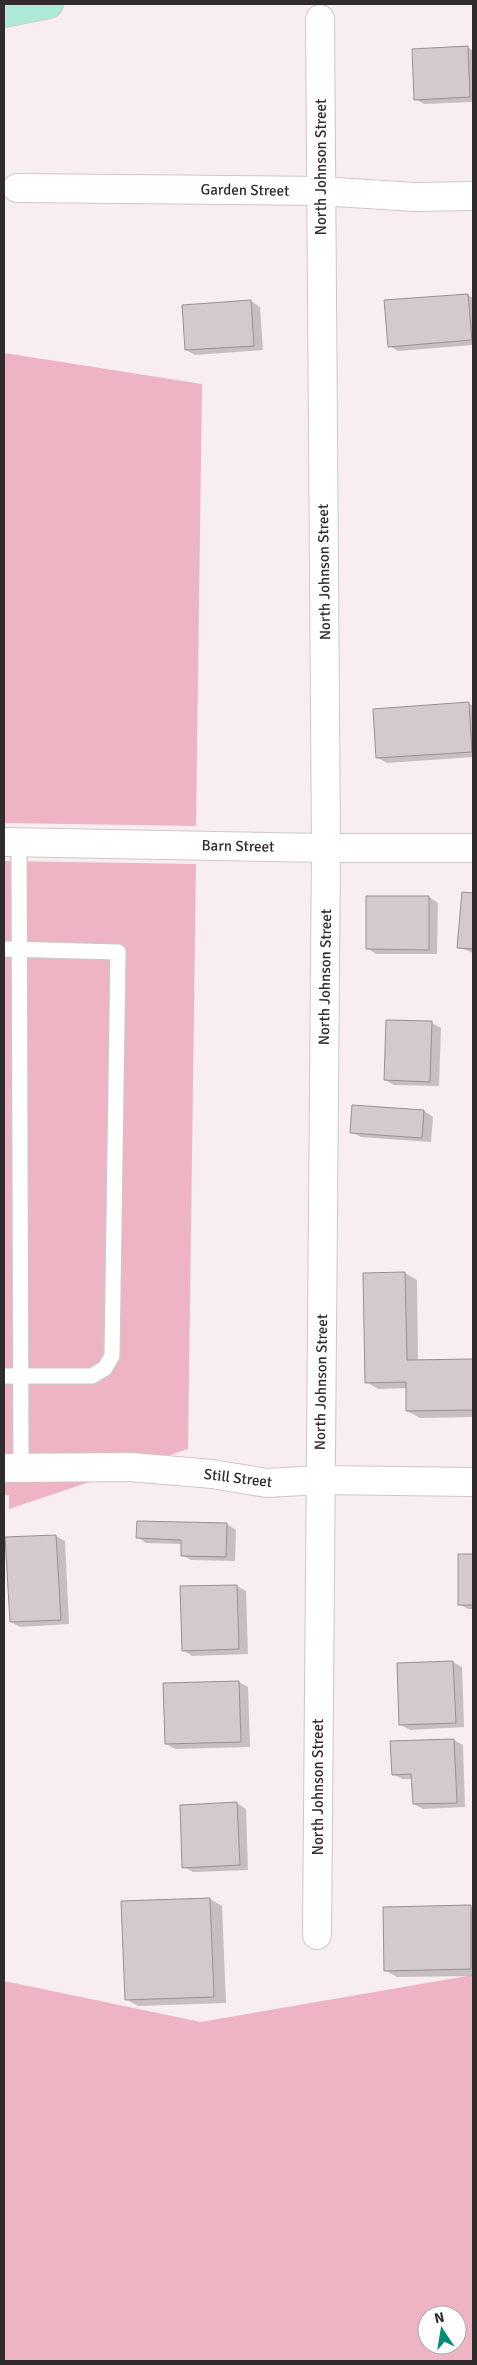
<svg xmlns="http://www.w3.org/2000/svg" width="477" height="2365" viewBox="0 0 477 2365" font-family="Signika,sans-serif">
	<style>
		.green { fill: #eeb4c3; fill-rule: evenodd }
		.shadow { fill: #0003 }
		.building { fill: #d4cacc; stroke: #999092 }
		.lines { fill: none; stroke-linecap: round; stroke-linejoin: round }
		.lane-casing { stroke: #d0c6c8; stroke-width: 18 }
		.street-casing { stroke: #d0c6c8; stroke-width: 30 }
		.primary-casing { stroke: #cdcccd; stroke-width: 30 }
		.lane { stroke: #fff; stroke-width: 15 }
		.street { stroke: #fff; stroke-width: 28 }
		.primary { stroke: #afe9d9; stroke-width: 28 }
		.labels { text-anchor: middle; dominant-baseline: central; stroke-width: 4; stroke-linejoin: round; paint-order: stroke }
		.street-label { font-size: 15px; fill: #302c2d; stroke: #fefefe }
	</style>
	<rect width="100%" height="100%" fill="#f8eef0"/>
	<g class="green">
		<path d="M4,353L202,384L196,826L4,823Z"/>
		<path d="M4,861L196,864L188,1449L9,1509V1495H4Z"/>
		<path d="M473,1975V2361H4V1981L201,2022ZM427,2315H457V2345H427Z"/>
	</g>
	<g class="shadow">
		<path d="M468,47L473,51V102L424,104L415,99Z"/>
		<path d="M468,295L473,298V345L398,351L389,346Z"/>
		<path d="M251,301L260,307L263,350L195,355L186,350L184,306Z"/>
		<path d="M468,703L473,706V757L387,763L378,758Z"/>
		<path d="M463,894L473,895V953L459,947Z"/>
		<path d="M429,897L438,903L437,954H376L367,948Z"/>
		<path d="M387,1022L432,1023L441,1028L439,1086L394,1085L385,1080Z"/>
		<path d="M424,1111L433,1117L431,1142L361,1137L352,1132Z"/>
		<path d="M405,1273L417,1280L418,1361L473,1360V1417L420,1418L407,1411V1388L378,1389L366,1382Z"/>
		<path d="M227,1524L236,1530L235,1561L191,1560L182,1555V1544L146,1543L137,1537Z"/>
		<path d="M56,1536L65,1541L69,1624L20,1627L11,1622Z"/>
		<path d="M459,1555H473V1609H468L459,1604Z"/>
		<path d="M237,1586L246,1591L248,1654L192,1656L183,1650Z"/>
		<path d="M453,1662L462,1667L464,1727L410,1730L401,1725Z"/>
		<path d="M239,1682L248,1687L250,1747L175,1749L166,1744Z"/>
		<path d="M454,1740L463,1745L465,1807L423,1809L414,1804L413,1779H402L393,1774Z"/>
		<path d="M237,1803L246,1809L248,1870L193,1872L184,1867Z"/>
		<path d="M210,1899L222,1906L226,2003L138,2006L126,1999L123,1902Z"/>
		<path d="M470,1907L473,1908V1976L397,1977L385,1970Z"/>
	</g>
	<g class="building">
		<path d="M468,46L470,97L414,100L412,49Z"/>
		<path d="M468,294L472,340L388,347L384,300Z"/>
		<path d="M251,300L254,346L185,350L182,305Z"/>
		<path d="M469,702L472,752L376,758L373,709Z"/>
		<path d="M462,892L473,893V949L457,948Z"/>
		<path d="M366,896H429V950L366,949Z"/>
		<path d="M386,1020L432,1021L430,1082L384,1080Z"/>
		<path d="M352,1105L424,1110L422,1138L350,1133Z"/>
		<path d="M405,1272L407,1360L473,1359V1410L406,1411V1382L365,1383L363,1273Z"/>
		<path d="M137,1521L227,1523L226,1557L181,1556V1540L136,1538Z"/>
		<path d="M56,1535L61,1620L10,1622L5,1537Z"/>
		<rect x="458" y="1554" width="15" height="51"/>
		<path d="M237,1585L239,1649L182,1651L180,1586Z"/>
		<path d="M453,1661L456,1723L399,1725L397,1663Z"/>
		<path d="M239,1681L241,1742L165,1744L163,1683Z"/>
		<path d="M454,1739L457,1803L413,1804L411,1774L392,1775L390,1741Z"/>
		<path d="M237,1802L240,1865L182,1868L180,1805Z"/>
		<path d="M210,1898L214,1997L125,2000L121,1901Z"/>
		<path d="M471,1905V1969L384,1971L383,1907Z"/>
	</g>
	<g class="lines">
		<g class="lane-casing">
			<g id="lane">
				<path d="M19,842L21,1468"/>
				<path d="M4,949L118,952L112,1356L105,1368L92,1376H4"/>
			</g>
		</g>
		<g class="street-casing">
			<g id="street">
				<path d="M17,188L320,191L415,197L473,196"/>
				<path d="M4,842L326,848H473"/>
				<path d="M4,1468L130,1467L212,1474L267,1483L320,1480L473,1482"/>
				<path d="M317,1935L326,848L320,19"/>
			</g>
		</g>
		<g class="primary-casing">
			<path id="primary" d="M4,13L49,4"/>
		</g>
		<use href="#lane" class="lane"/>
		<use href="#street" class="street"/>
		<use href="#primary" class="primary"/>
	</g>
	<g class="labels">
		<g class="street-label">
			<text transform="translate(321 167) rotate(-90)">North Johnson Street</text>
			<text transform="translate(245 190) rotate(1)">Garden Street</text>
			<text transform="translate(324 572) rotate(-91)">North Johnson Street</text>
			<text transform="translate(238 846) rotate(1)">Barn Street</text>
			<text transform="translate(325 977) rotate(-89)">North Johnson Street</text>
			<text transform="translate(321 1382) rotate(-89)">North Johnson Street</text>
			<text transform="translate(238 1478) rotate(7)">Still Street</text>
			<text transform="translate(318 1787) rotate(-90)">North Johnson Street</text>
		</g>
	</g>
	<rect width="477" height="2365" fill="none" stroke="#302c2d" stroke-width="10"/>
	<g transform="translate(442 2330) rotate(348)"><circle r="24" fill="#fefefe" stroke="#acaaaa"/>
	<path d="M0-4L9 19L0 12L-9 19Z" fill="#058b71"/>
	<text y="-8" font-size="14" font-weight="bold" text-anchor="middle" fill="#302c2d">N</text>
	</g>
</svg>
